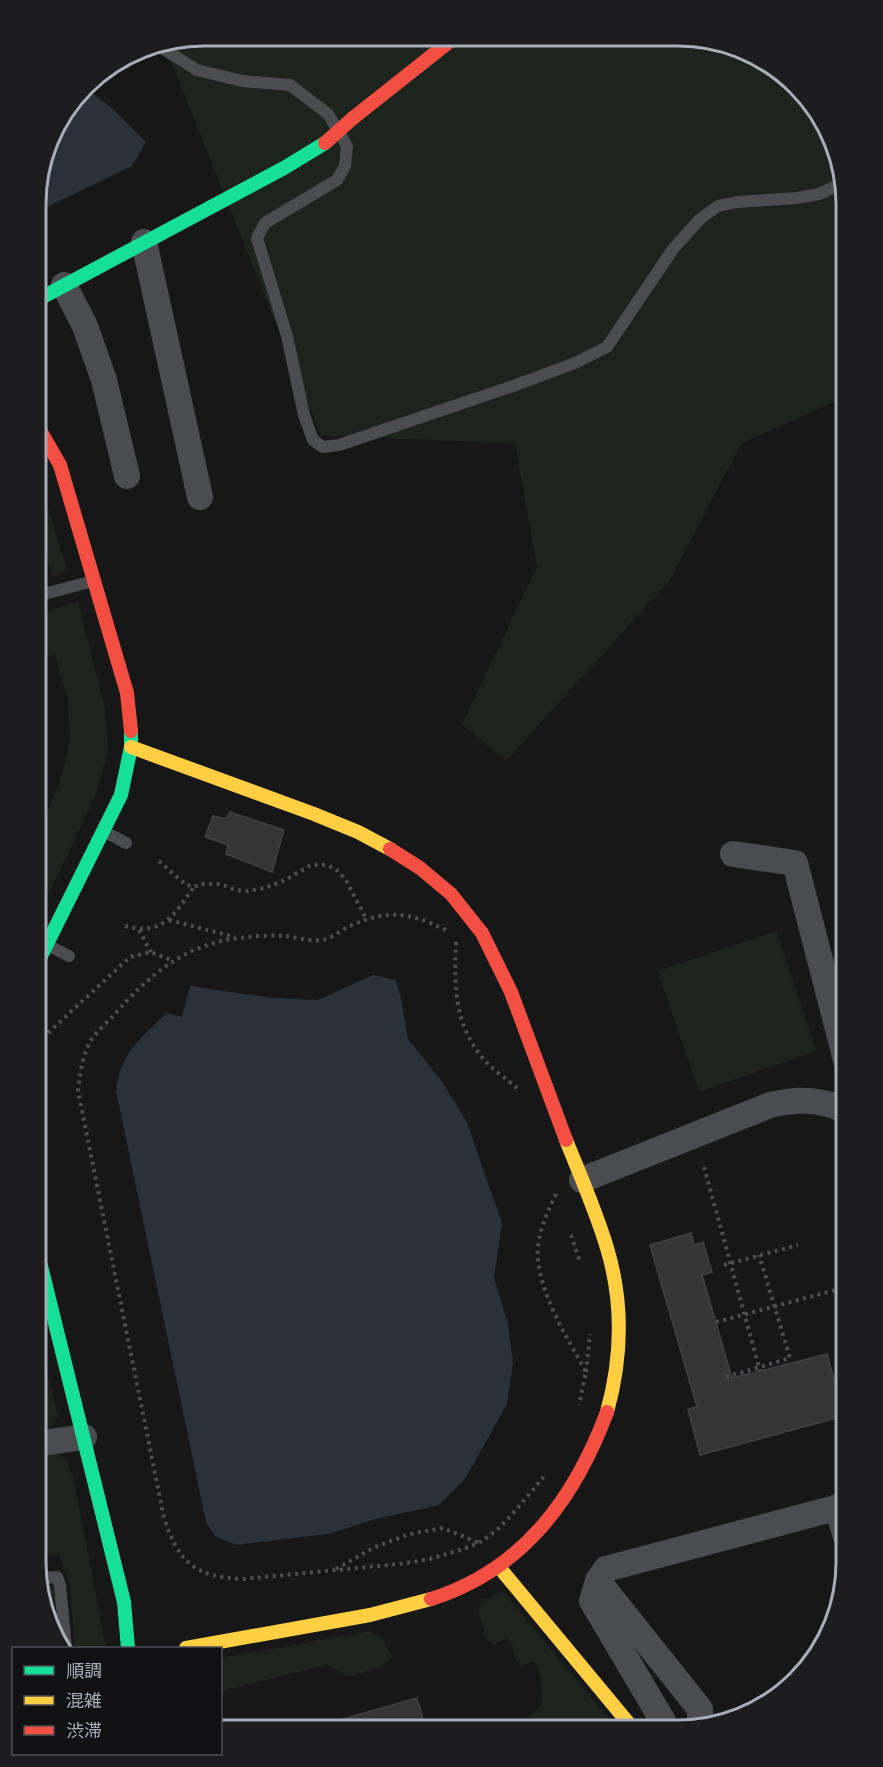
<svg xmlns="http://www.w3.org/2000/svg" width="883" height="1767" viewBox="0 0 883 1767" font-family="Montserrat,'Noto Sans JP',sans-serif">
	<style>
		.green { fill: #1d241e }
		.water { fill: #2a3239 }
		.building { fill: #353536; stroke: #3f4043; stroke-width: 1.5 }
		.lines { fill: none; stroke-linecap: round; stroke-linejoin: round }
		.path { stroke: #4d4e52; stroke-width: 4; stroke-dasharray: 3 4.5; stroke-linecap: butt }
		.lane { stroke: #4b4c50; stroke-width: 12 }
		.street { stroke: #4b4c50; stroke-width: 26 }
		.fast { stroke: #16e098; stroke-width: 14 }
		.slow { stroke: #ffcf43; stroke-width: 14 }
		.jam { stroke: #f24e42; stroke-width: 14 }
		.jam-bridge { stroke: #f24e42; stroke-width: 14 }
		.rim { fill: none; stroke: #a8adb8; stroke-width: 3 }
	</style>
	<rect width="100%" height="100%" fill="#171717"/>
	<g class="green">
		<path d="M205,36L711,39L789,78L838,151L847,205V396L741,444L670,580L506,761L462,724L537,567L515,443L321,436L171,61L151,47Z"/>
		<path d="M37,480H39L68,572L52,576L37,525Z"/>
		<path d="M78,602L105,708L108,750L96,795L37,918V830L48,810L61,779L70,741L68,701L55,655L37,659V614Z"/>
		<path d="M776,931L816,1051L699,1092L658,971Z"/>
		<path d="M36,1327L58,1416L46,1433L36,1434Z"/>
		<path d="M53,1451C66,1456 69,1468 74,1480L106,1648H75L70,1586L59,1554L36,1556V1453Z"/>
		<path d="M53,1586L57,1590L61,1640L45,1616L40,1587Z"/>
		<path d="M503,1591L619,1731H533L531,1716L541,1706C543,1691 542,1673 534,1661L522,1666L514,1658L512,1643L507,1638L495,1644L486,1640L479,1612L482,1601Z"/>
		<path d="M370,1631L383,1640L392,1657L381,1668L348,1676L327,1665L221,1691V1658Z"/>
	</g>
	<g class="water">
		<path d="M85,88L112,108L146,142L132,166L37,212V183L54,130Z"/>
		<path d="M373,975L396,980L401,998L408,1039L440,1079L466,1120L502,1223L494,1278L508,1324L513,1363L507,1404L465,1479L439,1505L372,1520L328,1534L236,1545L215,1536L206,1522L116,1091C120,1053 141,1038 167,1013L182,1017L190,986L272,998L318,1000Z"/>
	</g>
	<g class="building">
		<path d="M230,812L284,830L272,872L226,854L228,845L205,837L213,816L226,819Z"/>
		<path d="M691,1233L694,1245L703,1242L712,1272L702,1275L732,1378L827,1354L844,1416L700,1455L688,1409L697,1407L650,1245Z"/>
		<path d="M417,1698L426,1730H323L322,1725Z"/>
	</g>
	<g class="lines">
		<g class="path">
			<path d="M159,861L185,884L194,887L201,884H221L235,890L248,891L265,888L285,880L311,865H326L336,869L346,880L366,919"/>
			<path d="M169,920L235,937"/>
			<path d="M125,926C163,937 174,914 194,887"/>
			<path d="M139,930L151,952"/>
			<path d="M446,930C409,912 388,909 350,926C340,930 333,938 322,940C311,942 296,937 285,936C271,935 254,936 240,938C185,944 149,975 114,1015C106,1023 96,1032 90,1042C82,1057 80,1074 78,1091L164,1518C179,1563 195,1577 243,1579L399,1564L430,1559L457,1551L479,1543L497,1530L516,1510L546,1474"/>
			<path d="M456,942C454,989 454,1029 489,1065C498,1073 509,1081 518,1089"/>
			<path d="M37,1043L130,957L151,952L171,960"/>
			<path d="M704,1167L760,1371"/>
			<path d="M556,1194C548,1211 540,1227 538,1247C535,1288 567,1337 586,1372L579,1405"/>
			<path d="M571,1235L580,1262"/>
			<path d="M724,1265L798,1245"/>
			<path d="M716,1322L847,1287"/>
			<path d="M586,1372L590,1334"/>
			<path d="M726,1377L790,1358L759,1255"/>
			<path d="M336,1569L375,1547L410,1534L443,1528L479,1543"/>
		</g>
		<g class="lane">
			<path d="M157,45L197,70L242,81L290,85L328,114L347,146L345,166L337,180L265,223L257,238L287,336L304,415L313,440L323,447L339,445L516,385L575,363L607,347L673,249L700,219L718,206L737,202L797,198L819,194L843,183"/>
			<path d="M37,596L93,581"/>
			<path d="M105,832L126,843"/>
			<path d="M47,945L69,956"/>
			<path d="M39,1578L57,1577L60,1585L66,1648"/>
		</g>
		<g class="street">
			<path d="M144,242L200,497"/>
			<path d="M64,285L85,326L104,380L127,476"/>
			<path d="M733,854L795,863L847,1064"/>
			<path d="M582,1180L770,1105C798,1098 820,1099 847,1111"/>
			<path d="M36,1444L84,1437"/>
			<path d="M837,1507L847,1540"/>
			<path d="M598,1581L700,1709V1727"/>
			<path d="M651,1731L663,1721L592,1601L598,1581L606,1569L847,1505"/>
		</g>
		<g class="fast">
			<path d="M37,300L284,168L325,143"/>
			<path d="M37,964L121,795L131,747V731"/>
			<path d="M36,1246L124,1602L128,1648"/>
		</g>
		<g class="slow">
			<path d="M131,747L314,814L358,832L390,849"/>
			<path d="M566,1140C580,1175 596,1211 607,1248C623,1301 622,1358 607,1412"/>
			<path d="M499,1567L635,1731"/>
			<path d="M186,1648L370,1615L431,1599"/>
		</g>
		<g class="jam">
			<path d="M353,118L454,38"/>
			<path d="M37,425L60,465L127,693L131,731"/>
			<path d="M390,849L420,868L451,894L482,933L511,992L566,1140"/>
			<path d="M431,1599C523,1570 575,1498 607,1412"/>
		</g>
		<path class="jam-bridge" d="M325,143L353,118"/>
	</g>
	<path d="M0 0H883V1767H0ZM204 46H678A158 158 0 0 1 836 204V1562A158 158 0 0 1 678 1720H204A158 158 0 0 1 46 1562V204A158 158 0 0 1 204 46Z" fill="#1d1d20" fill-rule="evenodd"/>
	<path class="rim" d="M204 46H678A158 158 0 0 1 836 204V1562A158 158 0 0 1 678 1720H204A158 158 0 0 1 46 1562V204A158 158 0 0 1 204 46Z"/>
	<rect x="12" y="1647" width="210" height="108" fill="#111113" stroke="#4d4f55" stroke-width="1.5"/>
	<rect x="24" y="1666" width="30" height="9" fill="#16e098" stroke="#4d4f55" stroke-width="1.5"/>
	<text x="66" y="1677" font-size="18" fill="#a8adb8">順調</text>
	<rect x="24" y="1696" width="30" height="9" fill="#ffcf43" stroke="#4d4f55" stroke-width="1.5"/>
	<text x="66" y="1707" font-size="18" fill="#a8adb8">混雑</text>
	<rect x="24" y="1726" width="30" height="9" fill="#f24e42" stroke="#4d4f55" stroke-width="1.5"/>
	<text x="66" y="1737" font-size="18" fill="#a8adb8">渋滞</text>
</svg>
